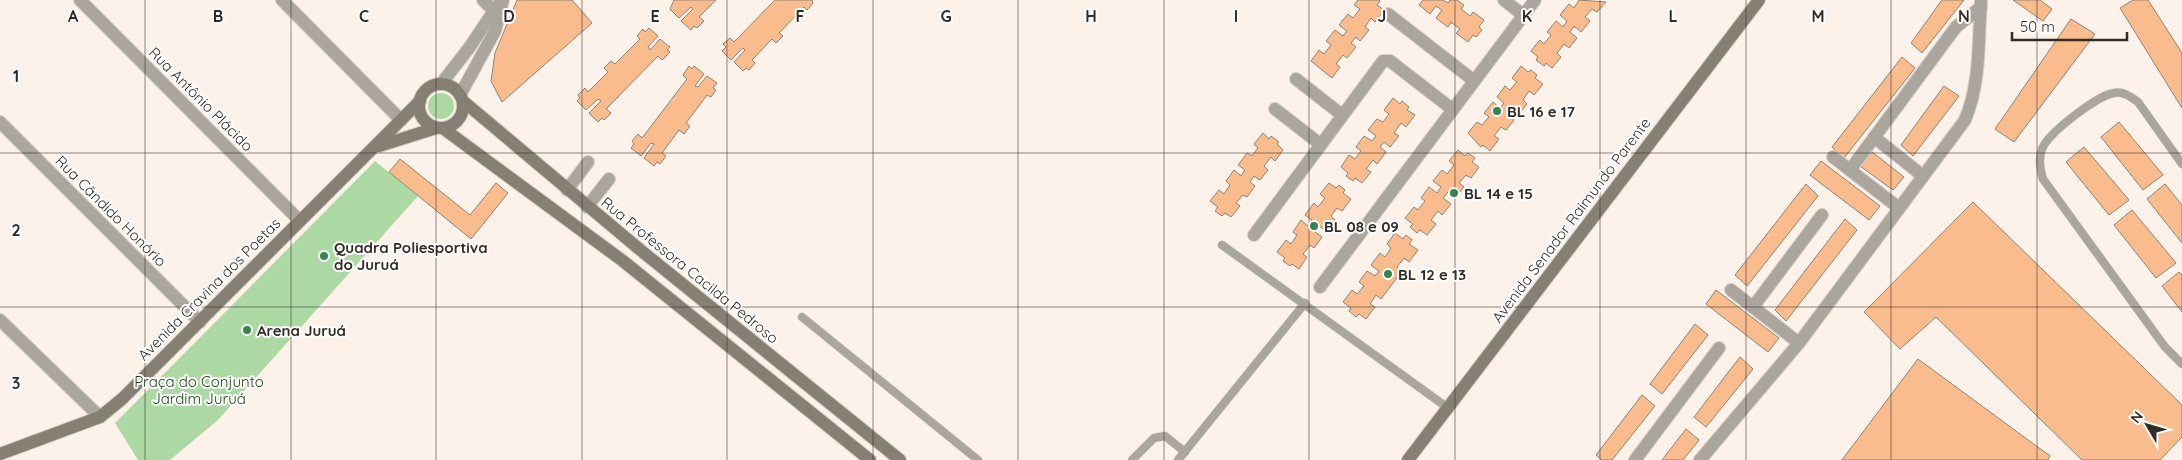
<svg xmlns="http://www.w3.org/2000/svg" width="2182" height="460" viewBox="0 0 2182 460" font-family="Quicksand,sans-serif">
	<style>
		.green { fill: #acd9a3 }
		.building { fill: #fabc8c; stroke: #948376 }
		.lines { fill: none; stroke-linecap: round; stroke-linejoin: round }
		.lane-casing { stroke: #d8cec6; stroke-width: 9 }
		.street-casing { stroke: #d8cec6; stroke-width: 14 }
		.secondary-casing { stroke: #d8cec6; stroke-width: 14 }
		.lane { stroke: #aaa59d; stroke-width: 8 }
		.street { stroke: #aaa59d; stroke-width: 12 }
		.secondary { stroke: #868074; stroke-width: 12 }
		.grid { fill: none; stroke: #322b26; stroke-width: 1; stroke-opacity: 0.55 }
		.poi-dot { fill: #368353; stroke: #fff; stroke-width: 2 }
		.labels { text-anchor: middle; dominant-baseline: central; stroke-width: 4; stroke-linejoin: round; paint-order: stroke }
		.street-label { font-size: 15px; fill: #322b26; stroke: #fff }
		.poi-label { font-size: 15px; font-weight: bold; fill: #322b26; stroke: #fff; text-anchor: start }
		.park-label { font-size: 15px; fill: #18470e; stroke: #fff }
		.grid-label { font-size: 16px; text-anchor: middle; font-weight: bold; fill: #322b26; stroke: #fff; stroke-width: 4; stroke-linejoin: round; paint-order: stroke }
	</style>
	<rect width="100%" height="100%" fill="#fdf2e9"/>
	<g class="green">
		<circle cx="441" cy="106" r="13"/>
		<path d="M375,161L418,196L218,420L170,460H138L115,423Z"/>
	</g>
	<g class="building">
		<path d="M517,0H572L592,23L502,102L491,81L495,53Z"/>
		<path d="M674,0H716L699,17L704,21L697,28L694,26L691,30L681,21L693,9L691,7L679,18L670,9Z"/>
		<path d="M775,0H812L813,3L807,10L804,7L779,33L783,36L776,43L772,39L752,60L755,63L749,70L746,68L743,71L734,62L745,50L743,48L731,60L722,51L726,47L723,44L730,38L734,42Z"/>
		<path d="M1358,0H1379L1380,1L1377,5L1384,10L1375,22L1371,18L1365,27L1369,30L1360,41L1356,37L1351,43L1356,47L1347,58L1343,55L1336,64L1340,67L1332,78L1311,61L1319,50L1324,54L1331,45L1326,41L1335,30L1343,36L1347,31L1339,25L1348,14L1353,18L1360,9L1354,5Z"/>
		<path d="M1423,0H1443L1448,3L1450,0H1457L1464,5L1461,9L1470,16L1473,12L1484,20L1479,27L1482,30L1476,37L1473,35L1468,42L1456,33L1460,29L1451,22L1448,27L1436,18L1442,10L1436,6L1430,14L1419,5Z"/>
		<path d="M1579,0L1606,2L1597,12L1592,9L1585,17L1590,21L1581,32L1574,26L1570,32L1577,38L1569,48L1564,44L1557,53L1561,57L1552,68L1546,63L1544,66L1536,60L1538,57L1531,51L1540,40L1544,44L1551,35L1547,32L1556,21L1563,27L1567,21L1560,15L1569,4L1574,8Z"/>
		<path d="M1942,0H1964L1922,53L1911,43Z"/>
		<path d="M2013,0H2040L2052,9L2043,21Z"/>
		<path d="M2133,0H2148L2182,53V108L2120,8Z"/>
		<path d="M2071,19L2095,34L2014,142L1995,129Z"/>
		<path d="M649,28L658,36L648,47L650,50L660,39L670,47L667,50L670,52L662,60L658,56L606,109L611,113L604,120L602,118L598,122L589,113L601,101L598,99L586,110L577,101L580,98L578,95L585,88L588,92L608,72L604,68L611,61L615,64L640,39L637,36L643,29L645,32Z"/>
		<path d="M1902,57L1915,68L1844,158L1832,147Z"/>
		<path d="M689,66L692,69L694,66L704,74L695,86L698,87L707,76L717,83L713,88L716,90L711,97L707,95L686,123L690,126L684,134L679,130L662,153L666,156L660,164L657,162L654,166L644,158L654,144L651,143L641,156L631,148L634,144L632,141L638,134L642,138L687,79L683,75Z"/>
		<path d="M1521,66L1528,72L1531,70L1537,75L1535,78L1543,84L1534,95L1529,91L1523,100L1527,104L1519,114L1510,108L1506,113L1514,120L1506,130L1501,127L1494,136L1499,139L1490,151L1483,145L1481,147L1468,133L1477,122L1482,125L1489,117L1484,113L1493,102L1500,108L1504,103L1497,97L1505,86L1510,90L1517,82L1512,78Z"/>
		<path d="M1944,86L1959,96L1913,156L1901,145Z"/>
		<path d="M1393,98L1400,104L1402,101L1409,107L1407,110L1415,115L1406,127L1401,123L1394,133L1399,136L1390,147L1384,142L1380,147L1386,152L1377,164L1373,160L1366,169L1371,172L1362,183L1355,178L1353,181L1346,176L1348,173L1341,167L1349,155L1355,159L1361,151L1356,147L1364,136L1372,141L1376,136L1368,130L1377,119L1383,122L1389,114L1384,110Z"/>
		<path d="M2119,122L2163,175L2143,190L2101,137Z"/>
		<path d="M1263,133L1269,139L1271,136L1279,142L1277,144L1283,150L1275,161L1271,157L1264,166L1268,170L1260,180L1254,176L1250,182L1255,186L1247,197L1243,195L1236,203L1240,206L1231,217L1225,213L1222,216L1215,211L1218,207L1210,201L1219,190L1224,194L1230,185L1226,181L1234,170L1241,176L1245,170L1238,165L1247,153L1252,156L1258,148L1254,144Z"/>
		<path d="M2084,147L2129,200L2109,215L2066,162Z"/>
		<path d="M1458,150L1465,156L1468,153L1475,158L1472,162L1479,167L1471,178L1466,175L1459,183L1464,187L1455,198L1448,192L1443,198L1451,204L1442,215L1438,211L1431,220L1436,224L1427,235L1420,230L1417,233L1410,227L1413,224L1405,218L1414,207L1418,210L1425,201L1421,198L1429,187L1437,193L1441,187L1433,181L1442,170L1447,174L1454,165L1449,161Z"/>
		<path d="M1872,152L1904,177L1893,190L1860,166Z"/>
		<path d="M400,159L470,215L496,183L508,193L471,239L389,172Z"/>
		<path d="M1821,161L1880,206L1869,220L1810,175Z"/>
		<path d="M1329,183L1336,188L1339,185L1345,190L1343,193L1351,199L1342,211L1337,208L1331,216L1335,220L1326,231L1319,226L1315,232L1322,237L1314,248L1310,245L1303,254L1307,257L1299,269L1292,264L1290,266L1283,261L1285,258L1277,252L1286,240L1291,244L1297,235L1293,232L1301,220L1308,226L1312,220L1305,215L1314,203L1318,207L1325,198L1320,194Z"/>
		<path d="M1806,184L1818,196L1747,286L1735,275Z"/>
		<path d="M2165,184L2182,205V243L2147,199Z"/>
		<path d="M1973,202L2182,405V437L2160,460H2082L1936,317L1900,349L1864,312Z"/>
		<path d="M2132,210L2176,263L2156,278L2114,225Z"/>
		<path d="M1845,219L1857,230L1786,321L1775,310Z"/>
		<path d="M1395,233L1403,239L1406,235L1412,240L1409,244L1418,250L1409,262L1404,258L1397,267L1402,271L1381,299L1376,295L1370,304L1375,307L1366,319L1359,314L1356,317L1349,311L1351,308L1343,302L1352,290L1357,294L1364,286L1359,282L1367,271L1375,276L1379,271L1371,265L1380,253L1385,257L1391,248L1387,244Z"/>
		<path d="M2179,272L2182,275V312L2162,286Z"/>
		<path d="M1716,290L1779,338L1768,352L1706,304Z"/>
		<path d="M1695,324L1708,335L1662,394L1650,384Z"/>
		<path d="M1740,357L1753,369L1706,427L1694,417Z"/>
		<path d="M1918,359L2050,456L2048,460H1842Z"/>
		<path d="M1642,395L1655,406L1612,460H1602L1596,455Z"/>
		<path d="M1686,429L1699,440L1683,460H1662Z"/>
	</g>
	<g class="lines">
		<g class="lane-casing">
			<g id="lane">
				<path d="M2182,164L2138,102C2131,97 2123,91 2114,93C2098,95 2048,133 2042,149C2038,159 2040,169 2043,179L2165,347L2182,364"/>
				<path d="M1222,245L1448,408"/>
				<path d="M802,317L978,460"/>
				<path d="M1132,460L1154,438L1165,436L1185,452"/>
				<path d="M1178,460L1305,303"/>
			</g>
		</g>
		<g class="street-casing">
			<g id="street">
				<path d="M80,0L300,221"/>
				<path d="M282,0L401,120"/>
				<path d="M483,0L500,17"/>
				<path d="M1504,0L1523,15"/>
				<path d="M1388,14L1473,80"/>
				<path d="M1296,79L1342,115"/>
				<path d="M441,84L469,48L500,2"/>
				<path d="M460,95L495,31L503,0"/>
				<path d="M1275,109L1320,144"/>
				<path d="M0,122L200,322"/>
				<path d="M1874,137L1923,176"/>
				<path d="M1833,157L1899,208"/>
				<path d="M1850,170L1956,27L1981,7"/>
				<path d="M567,190L588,162"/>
				<path d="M587,207L609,179"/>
				<path d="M1254,235L1383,61H1390L1452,109"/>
				<path d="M1320,287L1535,0"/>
				<path d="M1731,290L1799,343"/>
				<path d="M1753,307L1822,215"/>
				<path d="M0,320L100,417"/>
				<path d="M1635,460L1719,348"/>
				<path d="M1700,460L1799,343L1965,120C1981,82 1978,40 1981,0"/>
			</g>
		</g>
		<g class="secondary-casing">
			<g id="secondary">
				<circle cx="441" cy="106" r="22"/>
				<path d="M463,101L644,253L900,460"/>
				<path d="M444,129L623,261L870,460"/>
				<path d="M379,146L436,128"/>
				<path d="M0,454L100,417L122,399L420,101"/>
				<path d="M1408,460L1759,0"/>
			</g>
		</g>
		<use href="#lane" class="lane"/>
		<use href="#street" class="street"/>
		<use href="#secondary" class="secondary"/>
	</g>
	<path class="grid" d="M145,0V460M291,0V460M436,0V460M582,0V460M727,0V460M873,0V460M1018,0V460M1164,0V460M1309,0V460M1455,0V460M1600,0V460M1746,0V460M1891,0V460M2037,0V460M0,153H2182M0,307H2182"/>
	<g class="poi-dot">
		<circle cx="1497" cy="111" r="5"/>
		<circle cx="1454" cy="193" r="5"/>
		<circle cx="1314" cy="226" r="5"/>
		<circle cx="324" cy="256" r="5"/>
		<circle cx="1388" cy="274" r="5"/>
		<circle cx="247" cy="330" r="5"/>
	</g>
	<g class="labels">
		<g class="street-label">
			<text transform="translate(201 99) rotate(45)">Rua Antônio Plácido</text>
			<text transform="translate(111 211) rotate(45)">Rua Cândido Honório</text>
			<text transform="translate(1571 220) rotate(-53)">Avenida Senador Raimundo Parente</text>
			<text transform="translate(690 270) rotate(39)">Rua Professora Cacilda Pedroso</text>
			<text transform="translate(209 289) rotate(-45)">Avenida Cravina dos Poetas</text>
		</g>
		<g class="poi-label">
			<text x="1507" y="111">BL 16 e 17</text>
			<text x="1464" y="193">BL 14 e 15</text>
			<text x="1324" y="226">BL 08 e 09</text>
			<text x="334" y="247">Quadra Poliesportiva<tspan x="334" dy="17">do Juruá</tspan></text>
			<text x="1398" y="274">BL 12 e 13</text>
			<text x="257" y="330">Arena Juruá</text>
		</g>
		<g class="park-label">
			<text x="199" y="381">Praça do Conjunto<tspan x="199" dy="17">Jardim Juruá</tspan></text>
		</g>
	</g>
	<g class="grid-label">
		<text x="73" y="22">A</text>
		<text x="218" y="22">B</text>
		<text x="364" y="22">C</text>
		<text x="509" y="22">D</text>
		<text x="655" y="22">E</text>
		<text x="800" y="22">F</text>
		<text x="946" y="22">G</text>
		<text x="1091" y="22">H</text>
		<text x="1236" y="22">I</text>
		<text x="1382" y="22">J</text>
		<text x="1527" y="22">K</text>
		<text x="1673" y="22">L</text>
		<text x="1818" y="22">M</text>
		<text x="1964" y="22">N</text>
		<text x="16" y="82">1</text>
		<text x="16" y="236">2</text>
		<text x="16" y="389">3</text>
	</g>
	<g transform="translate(2147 425) rotate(308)" stroke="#ffffff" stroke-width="4" paint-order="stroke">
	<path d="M0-4L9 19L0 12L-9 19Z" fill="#322b26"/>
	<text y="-8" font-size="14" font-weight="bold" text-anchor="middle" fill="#322b26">N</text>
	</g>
	<path d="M2012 32v8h115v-8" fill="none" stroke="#322b26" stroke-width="2.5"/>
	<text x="2020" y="32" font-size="15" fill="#322b26" stroke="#ffffff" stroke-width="4" paint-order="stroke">50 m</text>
</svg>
